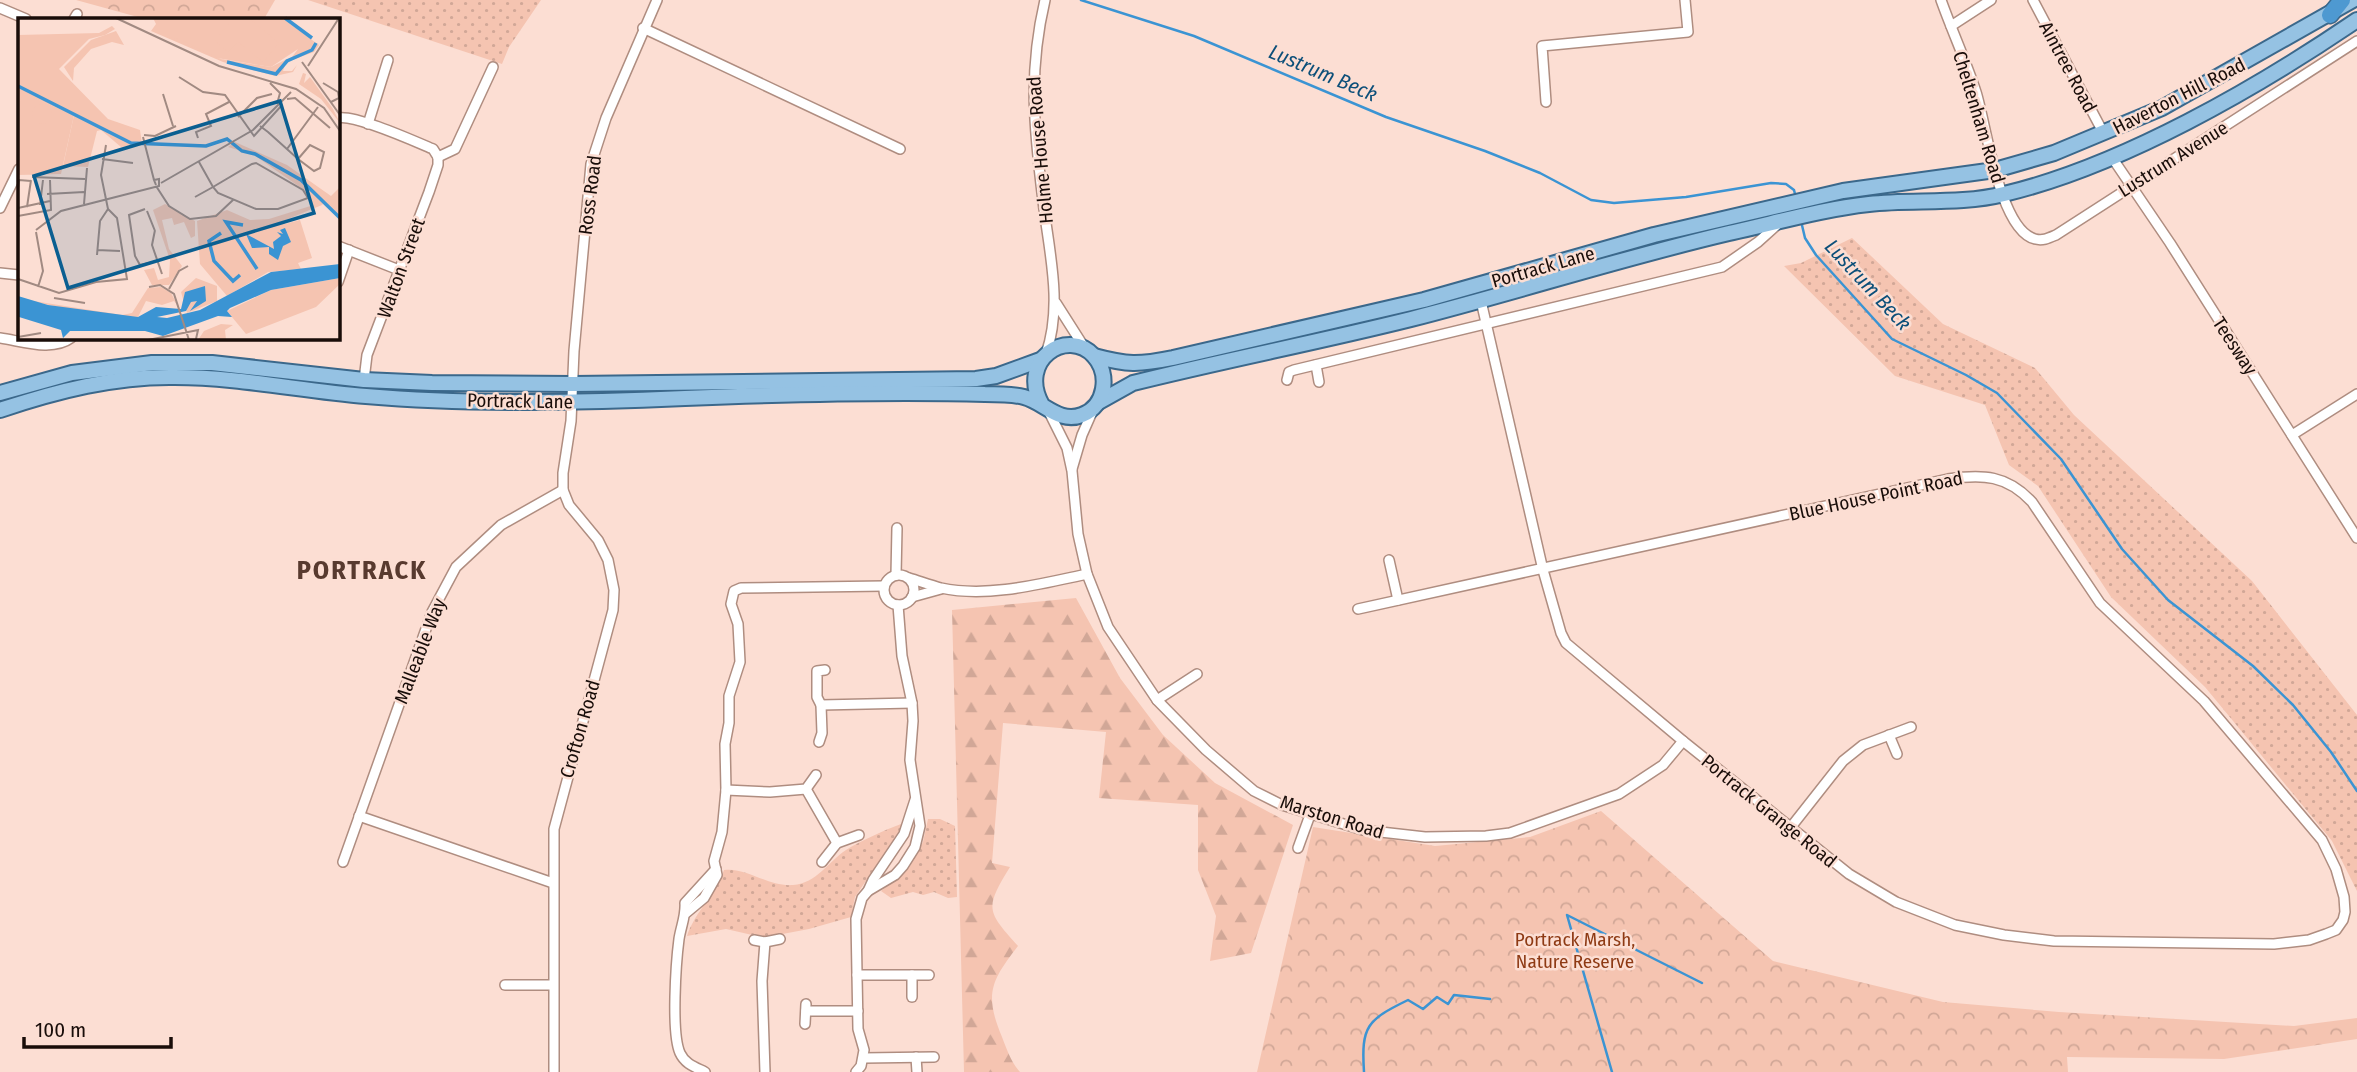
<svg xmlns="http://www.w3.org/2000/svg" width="2357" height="1072" viewBox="0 0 2357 1072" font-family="'Fira Sans Condensed',sans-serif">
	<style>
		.grass { fill: url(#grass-dots) }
		.forest { fill: url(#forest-firs) }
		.park { fill: url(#park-crowns) }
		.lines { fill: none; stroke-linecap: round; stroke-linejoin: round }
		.stream { stroke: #3b94d3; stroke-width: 2.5 }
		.street-casing { stroke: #af8d80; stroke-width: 12 }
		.primary-casing { stroke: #3b688b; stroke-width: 18 }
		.highway-casing { stroke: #3b688b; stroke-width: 19 }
		.street { stroke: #fff; stroke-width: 9 }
		.primary { stroke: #95c2e3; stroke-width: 14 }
		.highway { stroke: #4e99d1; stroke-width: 16 }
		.labels { text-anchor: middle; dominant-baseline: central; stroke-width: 5; stroke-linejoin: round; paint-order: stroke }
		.street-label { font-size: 19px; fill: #190d09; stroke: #fcded3 }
		.park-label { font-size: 19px; fill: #8e3a14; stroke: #fcded3 }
		.water-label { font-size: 21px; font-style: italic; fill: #0c4f79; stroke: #fcded3 }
		.district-label { font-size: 26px; font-weight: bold; letter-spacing: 2px; fill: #583a2f; stroke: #fcded3 }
		.inset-river { fill: none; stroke: #3b94d3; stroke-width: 3.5 }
		.inset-road { fill: none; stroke: #a18a82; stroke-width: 2 }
		.view { fill: #0b5f91; fill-opacity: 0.15; stroke: #0b5f91; stroke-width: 3.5 }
		.inset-edge { fill: none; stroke: #190d09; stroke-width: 3.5 }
	</style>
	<defs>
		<pattern id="grass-dots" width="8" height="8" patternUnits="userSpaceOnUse" patternTransform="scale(1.75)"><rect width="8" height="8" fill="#f5c4b1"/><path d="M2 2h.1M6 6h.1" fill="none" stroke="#d1a797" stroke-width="1.8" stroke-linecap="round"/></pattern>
		<pattern id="forest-firs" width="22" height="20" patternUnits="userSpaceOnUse" patternTransform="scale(1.75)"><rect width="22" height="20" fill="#f5c4b1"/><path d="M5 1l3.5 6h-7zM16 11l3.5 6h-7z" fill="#d1a797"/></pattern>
		<pattern id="park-crowns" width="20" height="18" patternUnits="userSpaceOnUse" patternTransform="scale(1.75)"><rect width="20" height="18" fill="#f5c4b1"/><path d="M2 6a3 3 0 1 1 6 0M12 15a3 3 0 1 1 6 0" fill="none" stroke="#d1a797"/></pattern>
	</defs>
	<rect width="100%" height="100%" fill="#fcded3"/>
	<g class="grass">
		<path d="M308,0H541L509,47L502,64Z"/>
		<path d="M1852,238L1943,324L2035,368L2074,415L2252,581L2357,715V891L2332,841L2205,687L2111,597L2038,486L2009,465L1985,405L1895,376L1784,266L1801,263Z"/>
		<path d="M928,819H940L955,826L957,897L948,898L934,892L923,895L913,892L891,898L881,891L910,866L923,842Z"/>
		<path d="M901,824L903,825L899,832L855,897L851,917L809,929L772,936L761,937L726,929L687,936C695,912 715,895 724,870C747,867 768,887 793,885C817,883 828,862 846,850C860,841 885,830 901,824Z"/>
	</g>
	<path class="forest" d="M1076,598L1120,678L1163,735L1215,783L1293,825L1251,953L1210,961L1216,916L1198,870V805L1099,798L1106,732L1003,723L992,863L1010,867C984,909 987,911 1018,946C991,981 984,994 1002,1037C1007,1050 1011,1062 1020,1072H964L952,610Z"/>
	<g class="park">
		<path d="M76,0H275L264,19H145Z"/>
		<path d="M1601,811L1773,961L1943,1002L2059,1012L2294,1026L2357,1018V1039L2224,1059L2067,1057L2068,1072H1257L1313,827L1435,846L1530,837Z"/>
	</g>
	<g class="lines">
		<g class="stream">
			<path d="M1081,0L1194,36L1386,117L1485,151L1540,173L1591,200L1614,203L1686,197L1771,183L1786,184L1794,190L1796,198"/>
			<path d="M1801,221L1805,238L1816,255L1892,339L1966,375L1997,393L2028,425L2061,459L2122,549L2168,600L2253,666L2293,705L2331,752L2357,791"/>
			<path d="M1364,1072C1361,1026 1367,1020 1408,1000L1423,1009L1437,997L1448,1004L1454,995L1490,999"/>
			<path d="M1612,1072L1567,915L1702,983"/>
		</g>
		<g class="street-casing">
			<g id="street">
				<path d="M1045,0C1028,72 1034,128 1043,201C1049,252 1063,304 1046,354"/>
				<path d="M1941,0C1952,31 1966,61 1976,92C1986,123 1999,230 2035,239C2043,241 2049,238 2056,235L2357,41"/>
				<path d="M2033,0L2104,134"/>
				<path d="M0,8L26,19"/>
				<path d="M74,19L77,14"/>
				<path d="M1951,26L1991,0"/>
				<path d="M643,28L900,149"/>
				<path d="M1546,102L1542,46L1688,32L1685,0"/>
				<path d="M338,118C354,114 414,141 433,149L438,157"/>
				<path d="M368,124L388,60"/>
				<path d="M2111,156L2170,243L2357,538"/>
				<path d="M438,157L455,149L493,67"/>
				<path d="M0,208L19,169"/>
				<path d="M338,246L399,270"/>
				<path d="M0,273L19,275"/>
				<path d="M338,282L349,250"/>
				<path d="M1056,303L1084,347"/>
				<path d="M0,338C22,341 52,352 71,338"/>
				<path d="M1316,365L1319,382"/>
				<path d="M364,380L367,355L429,192L438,165V157"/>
				<path d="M1287,380L1289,372L1294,370L1722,267L1758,242L1779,223"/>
				<path d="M1048,410L1067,448L1072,471L1078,534L1087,574L1108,627L1157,700L1206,750L1254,791L1282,805L1363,830L1425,837L1486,836L1510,833L1619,794L1663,765L1683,741"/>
				<path d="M2292,435L2357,394"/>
				<path d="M1072,469L1082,435L1093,410"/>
				<path d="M1389,560L1398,600"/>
				<path d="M896,575L897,528"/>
				<circle cx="899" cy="590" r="15"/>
				<path d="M909,578C919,581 930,585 941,588C988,598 1040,584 1087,574"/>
				<path d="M912,597L941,589"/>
				<path d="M1358,609L1948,479C1983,474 2007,475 2032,502L2100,603L2204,701L2322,840L2336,869L2344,897L2345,912L2343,920L2336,930L2326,934L2309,940L2274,944L2054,941L2004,935L1955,925L1896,902L1849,874L1683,741L1566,643L1561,633L1543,570L1481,301"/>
				<path d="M1157,700L1197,674"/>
				<path d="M821,705L912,703"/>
				<path d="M1889,735L1897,754"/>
				<path d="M819,742L822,733L821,705L817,697V671L825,670"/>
				<path d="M806,789L837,843"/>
				<path d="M726,790L770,792L806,789L816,775"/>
				<path d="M359,816L553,883"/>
				<path d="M1791,827L1843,761L1863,745L1911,727"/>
				<path d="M1298,848L1310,815"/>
				<path d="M343,862L432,612L456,567L501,525L563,490"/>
				<path d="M822,862L837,843L859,835"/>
				<path d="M868,891L895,875L903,866L915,847L920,826L910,760L913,721L912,703L902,656L898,605"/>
				<path d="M686,913L704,898L717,875L714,861L722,832L726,790L725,744L729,723V696L740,662L738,624L731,604L734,591L741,588L884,586"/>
				<path d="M754,940L765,942L780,939"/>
				<path d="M857,975H929"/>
				<path d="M505,985H553"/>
				<path d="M912,997V975"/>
				<path d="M806,1011H858"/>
				<path d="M805,1024L806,1004"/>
				<path d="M916,1057L917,1072"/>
				<path d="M864,1058L934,1057"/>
				<path d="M554,1072V829L613,610L614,590L608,560L598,540L569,505L563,490V473L571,421L574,351L591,164L606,118L657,0"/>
				<path d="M705,1072C695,1067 685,1064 680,1053C671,1033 676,962 679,939C681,926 686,916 685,903L716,869"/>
				<path d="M765,1072L762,981L765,942"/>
				<path d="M856,1072L861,1066L864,1050L858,1029L856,919L862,898L868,891L873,880L904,834L915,800"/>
			</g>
		</g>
		<g class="primary-casing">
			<g id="primary">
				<path d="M1094,356C1128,365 1138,365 1173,358L1424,300L1654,235L1843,191L1995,170L2054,153L2162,108L2353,0"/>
				<path d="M0,393L72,373L152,363H212L364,380L432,383L573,384L976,379L996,376L1040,360"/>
				<path d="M1099,402L1133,383C1225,360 1319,342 1411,319C1517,292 1622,258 1729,233C1775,223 1822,209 1869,204C1913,199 1960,205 2004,194C2122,166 2257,88 2357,20"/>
				<path d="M0,410C57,391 115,376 175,377C239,377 302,391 366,396C471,405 579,403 685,398C785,394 886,391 985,394C998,394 1012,394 1024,397C1044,402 1059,424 1082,415C1106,406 1110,374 1094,356C1067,327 1017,360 1042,405"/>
			</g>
		</g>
		<g class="highway-casing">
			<path id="highway" d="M2330,15L2342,0"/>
		</g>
		<use href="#street" class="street"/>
		<use href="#primary" class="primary"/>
		<use href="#highway" class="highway"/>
	</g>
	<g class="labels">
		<g class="street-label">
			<text transform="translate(2068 67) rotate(62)">Aintree Road</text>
			<text transform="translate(2179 96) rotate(-27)">Haverton Hill Road</text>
			<text transform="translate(1979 117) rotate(73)">Cheltenham Road</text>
			<text transform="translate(1040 150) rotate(-95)">Holme House Road</text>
			<text transform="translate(2173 159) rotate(-32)">Lustrum Avenue</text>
			<text transform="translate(590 195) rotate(-83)">Ross Road</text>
			<text transform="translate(1543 267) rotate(-16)">Portrack Lane</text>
			<text transform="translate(401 268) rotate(-70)">Walton Street</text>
			<text transform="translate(2235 346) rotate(57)">Teesway</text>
			<text transform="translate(520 401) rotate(1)">Portrack Lane</text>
			<text transform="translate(1876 496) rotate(-12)">Blue House Point Road</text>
			<text transform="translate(420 651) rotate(-69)">Malleable Way</text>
			<text transform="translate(580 729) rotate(-74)">Crofton Road</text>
			<text transform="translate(1769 811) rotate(39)">Portrack Grange Road</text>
			<text transform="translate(1332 817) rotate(17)">Marston Road</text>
		</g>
		<g class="park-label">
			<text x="1575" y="939">Portrack Marsh,<tspan x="1575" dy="22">Nature Reserve</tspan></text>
		</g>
		<g class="water-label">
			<text transform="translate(1323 73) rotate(23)">Lustrum Beck</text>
			<text transform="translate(1868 285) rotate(47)">Lustrum Beck</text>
		</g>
		<g class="district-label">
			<text x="362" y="570">PORTRACK</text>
		</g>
	</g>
	<g transform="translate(18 18)">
		<rect width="322" height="322" fill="#fcded3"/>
		<path d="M135,0H264L301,27L296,34L271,43L280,31L253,49L199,40L258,55L269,41L265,53H274L279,47L275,54L257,58L205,44L133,13L138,6ZM94,8L97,11L87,17L71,21L41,51L90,101L122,112L124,126L103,129L83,112L79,113L70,149L45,148L56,97L6,76L0,88V17L81,15ZM285,55L288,56L286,65L292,59L315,91L322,105L303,81L281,66ZM217,124L269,147L313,178L322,169V201L306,186L296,189L286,172L236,137L210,129ZM203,306L215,307L207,312L208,322H180L186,313Z" fill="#f5c4b1"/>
		<path d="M98,13L106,27L94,24L73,31L56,50L55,63L46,49L73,22ZM151,19L164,22L202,41L253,49L269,41L258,55L217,47ZM147,186L177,203V218L173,220L166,204L156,207L154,200L144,202L151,231L164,248L151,267H134L126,252L136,250L140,262L151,259L152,242L135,192ZM143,269L153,275L160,288L156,283L144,287L128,283L120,299H96L31,287L9,282L104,297L114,295L130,270Z" fill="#f5c4b1"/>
		<path d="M215,0H231L261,25L245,44L220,24L210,34L197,23Z" fill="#f5c4b1"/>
		<path d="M5,75L56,97L43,156L0,157V88ZM302,185L304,187L265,203L267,206L282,202L294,240L280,245L283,251L250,254L209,278L182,246L179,203L209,192L232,202L251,201ZM322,260V266L298,289L228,316L209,293L253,272Z" fill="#f5c4b1"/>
		<path d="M14 96a10 10 0 1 1 20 0a10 10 0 1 1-20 0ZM178,260L199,268V283L169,295L163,274Z" fill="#f5c4b1"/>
		<path d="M267,210L273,224L265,228L260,242L251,236V229L234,230L228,216L256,231L255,224L263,218L259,214L265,216L262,212ZM322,246V260L253,272L212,290L209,293L214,299L200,298L145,318L127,313H52L45,320L43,312L1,299L0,306V278L30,287L120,299L138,289L163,291L167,274L187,268L188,283L172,293L179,283L173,284L168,293L139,299L149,300L182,292L253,254Z" fill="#3b94d3"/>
		<path class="inset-river" d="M267,0L294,20M209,44L258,56L269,43L294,32L298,25M0,68L113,125L188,128L209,121L224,133L237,136L283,162L322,200M225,207L208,204L239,251M203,215L191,223L196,243L215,263L222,257"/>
		<path class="inset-road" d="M98,0L201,48L278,71L306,90L322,113M284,44L322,97M290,48L321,0M161,59L185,74L207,77L236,118L264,87M252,65L262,75L259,86M305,65L320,74L321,80L313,84M145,76L155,108M269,81L277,80L312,110M220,99L239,80L254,76M242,108L250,114L280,141L296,153L302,150L306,134L292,127L280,141M126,117L137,118L158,108M125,119L136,162M180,120L178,114L193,108L188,96L211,84M269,131L300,89M84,141L115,145M14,159L67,161M143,165L235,112L273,74M138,168L151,188L172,201L198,198L215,182M0,171L1,162L13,163M29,176L66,174M177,179L195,169L234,146L238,145L285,172L290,180L260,191H238L200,175L195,169L181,144M66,186L69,150M22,187L25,162M9,189L13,162M0,190L32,183M127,191L111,197L117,238L122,247L139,243M129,193L137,213M0,198L33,192L32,162M18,212L43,193L141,168V161L136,162L138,167M137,212L134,227L144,256M18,214L25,253L20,269M79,232L102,233M79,237L82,203L90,191M0,261L41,275L78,264L109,261L99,200L90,191L83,157L88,127M131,269L142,267L156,276L171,322M151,271L161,253L170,248M36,280L67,285M0,319L23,315M130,322L180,312L178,321"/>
		<path class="view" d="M262,83L296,195L50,270L16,158Z"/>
		<rect width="322" height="322" class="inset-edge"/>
	</g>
	<path d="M24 1037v10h147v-10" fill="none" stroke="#190d09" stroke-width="3.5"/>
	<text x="35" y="1037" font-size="21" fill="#190d09" stroke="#fcded3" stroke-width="5" paint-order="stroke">100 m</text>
</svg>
